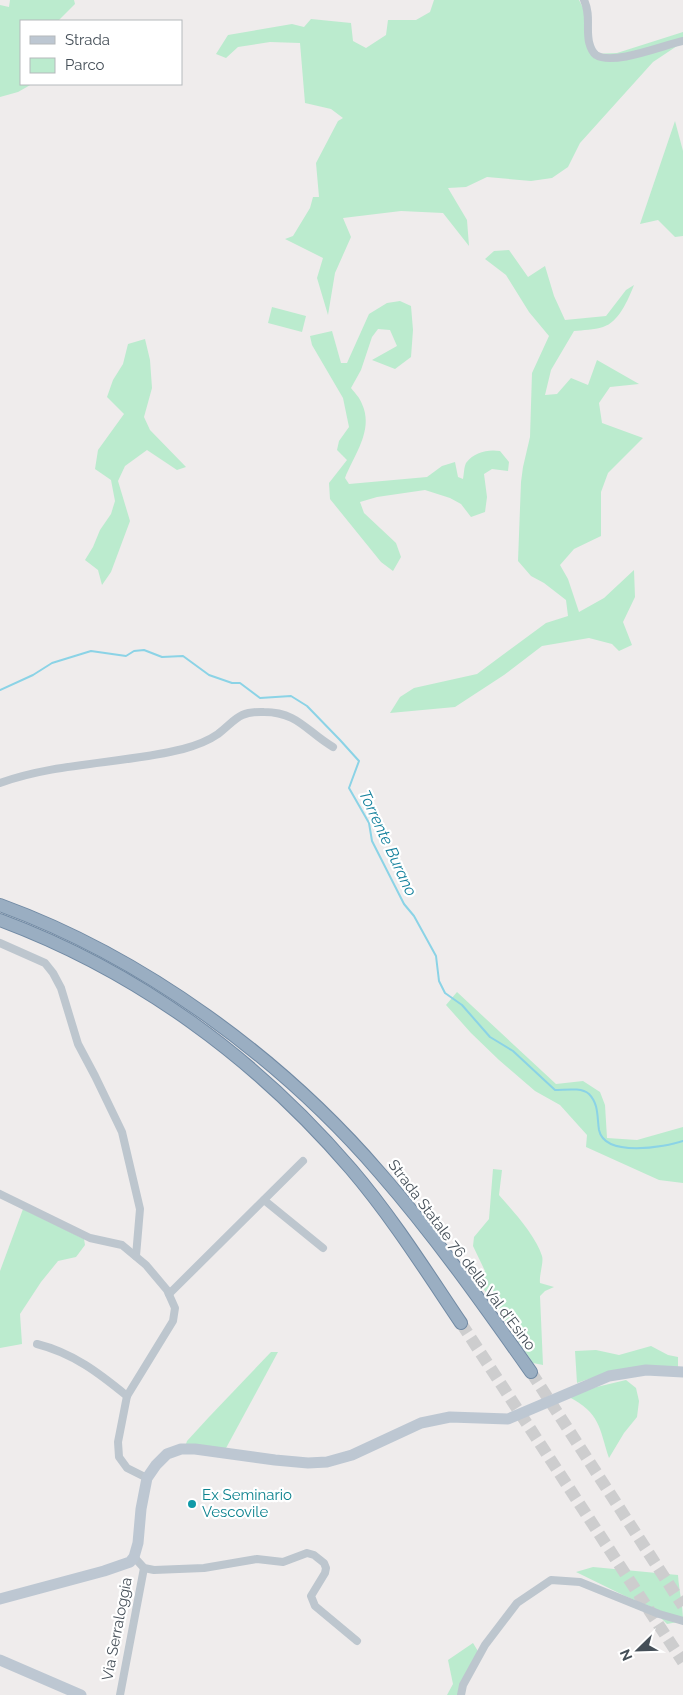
<svg xmlns="http://www.w3.org/2000/svg" width="683" height="1695" viewBox="0 0 683 1695" font-family="Raleway,sans-serif">
	<style>
		.green { fill: #bbebce }
		.lines { fill: none; stroke-linecap: round; stroke-linejoin: round }
		.stream { stroke: #8bd3e6; stroke-width: 2 }
		.trunk-tunnel { stroke: #cdcdce; stroke-width: 12; stroke-dasharray: 12 6; stroke-linecap: butt }
		.trunk-casing { stroke: #718aa4; stroke-width: 14 }
		.minor { stroke: #bdc6ce; stroke-width: 8 }
		.secondary { stroke: #bdc7d2; stroke-width: 11 }
		.trunk { stroke: #9aaec2; stroke-width: 12 }
		.culture-dot { fill: #0f9aa8; stroke: #fff; stroke-width: 2 }
		.labels { text-anchor: middle; dominant-baseline: central; stroke-width: 4.5; stroke-linejoin: round; paint-order: stroke }
		.street-label { font-size: 15px; fill: #454f58; stroke: #fff }
		.culture-label { font-size: 15px; fill: #0d838f; stroke: #fff; text-anchor: start }
		.water-label { font-size: 16px; font-style: italic; fill: #14819d; stroke: #fff }
	</style>
	<rect width="100%" height="100%" fill="#efecec"/>
	<g class="green">
		<path d="M10,0H74L75,4L58,21H21V84H32L18,92L0,97V5L9,7Z"/>
		<path d="M434,0H579L585,12L591,54L617,53L683,32V42L653,62L580,143L568,167L552,178L531,181L487,177L466,187L448,188L467,220L469,246L443,213L401,211L343,218L351,237L335,273L328,315L317,278L323,258L285,239L293,236L310,208L313,197H319L316,163L338,121L343,118L331,109L305,103L300,43L270,42L238,47L226,58L216,54L228,35L292,24L304,27L311,19L351,23L353,41L366,48L386,35L388,20H416L430,12Z"/>
		<path d="M675,121L683,151V236L675,237L658,220L640,224Z"/>
		<path d="M509,250L528,277L545,266L554,296L565,320L606,316L626,290L634,285C628,300 619,322 603,327C594,330 583,330 574,331L551,370L545,395L557,394L571,378L588,385L597,360L639,384L610,387L599,403L602,423L643,438L608,473L601,492V536L574,549L560,565L568,579L579,612L604,598L634,570L635,597L623,622L632,645L619,651L612,644L589,638L542,646L504,675L455,707L390,713L400,697L414,688L477,674L546,623L568,616L566,600L544,583L531,576L518,561L521,482L523,467L530,437L532,373L549,336L529,312L506,275L485,259L494,251Z"/>
		<path d="M400,301L411,306L413,330L411,357L395,369L372,360L397,346L390,330L378,329L372,337L361,370L351,388C355,393 360,398 362,404C374,430 354,455 345,478L349,484L427,477L442,466L455,462L458,477L463,479C464,474 464,467 466,463C474,452 488,449 500,451L509,462L508,471L492,469L484,474L487,497L485,512L471,517L461,504L450,498L425,490L377,497L360,502L364,513L396,543L401,557L393,571L381,562L330,499L329,483L347,460L337,450L339,441L349,427L343,398L312,345L310,336L332,331L341,363H347L369,314L387,303Z"/>
		<path d="M272,307L306,316L302,332L268,323Z"/>
		<path d="M145,339L150,360L152,388L144,417L150,430L186,467L177,470L147,450L125,466L118,481L130,521L111,572L102,585L98,570L85,560L93,547L100,530L111,514L115,501L111,480L95,469L98,450L124,414L107,397L113,380L123,364L128,344Z"/>
		<path d="M457,992L556,1084L583,1081L600,1092L605,1105L607,1138L637,1140L683,1127V1183L659,1180L586,1147L587,1135L560,1105L535,1091L499,1060L471,1033L446,1005Z"/>
		<path d="M493,1169L502,1170L499,1195C513,1211 536,1236 542,1256C544,1262 539,1275 540,1283L554,1287L545,1291L540,1296L543,1365L533,1363L477,1279L485,1271L473,1246L474,1237L489,1219Z"/>
		<path d="M23,1209L84,1239L85,1245L76,1257L58,1261L41,1282L20,1314L22,1344L0,1348V1271Z"/>
		<path d="M651,1346L668,1355L678,1357V1367C645,1363 609,1372 577,1383L575,1351L596,1350L619,1355Z"/>
		<path d="M271,1352H278L225,1450L185,1447L187,1441L209,1417Z"/>
		<path d="M626,1380L636,1388L639,1401L637,1417L624,1433L609,1458C599,1427 600,1413 569,1397L584,1390Z"/>
		<path d="M593,1567L678,1575C679,1591 683,1605 683,1621L667,1624L649,1606L625,1596L576,1572Z"/>
		<path d="M473,1643L479,1653L461,1695H447L453,1684L448,1660Z"/>
	</g>
	<g class="lines">
		<path class="stream" d="M0,690L33,675L52,663L91,651L126,656L134,651L144,650L162,657L183,656L209,675L232,683H240L260,698L291,696L307,706L340,740L359,761L349,788L369,823L372,841L404,904L414,916L436,956L439,981L445,993L462,1005L490,1037L513,1051L555,1090C565,1090 581,1087 589,1094C599,1104 597,1118 599,1130C605,1158 665,1147 683,1141"/>
		<g class="trunk-tunnel">
			<path d="M461,1323L683,1662"/>
			<path d="M531,1372L683,1606"/>
		</g>
		<g class="trunk-casing">
			<g id="trunk">
				<path d="M0,905C143,957 281,1058 380,1173C435,1236 483,1304 531,1372"/>
				<path d="M0,920C137,971 256,1058 351,1169C392,1217 426,1271 461,1323"/>
			</g>
		</g>
		<g class="minor">
			<path d="M584,0C591,15 586,27 589,42C590,46 592,52 596,55C613,66 664,45 683,41"/>
			<path d="M0,783C58,762 123,764 183,749C194,746 208,741 218,734C236,720 238,711 264,712C298,712 307,732 333,747"/>
			<path d="M0,943L45,963L53,973L61,988L78,1044L95,1076L122,1132L140,1209L136,1256"/>
			<path d="M0,1194L90,1238L122,1245L146,1265L167,1290L175,1308L173,1321L127,1396L118,1442L119,1457L127,1468L147,1478"/>
			<path d="M264,1200L323,1248"/>
			<path d="M169,1294L303,1161"/>
			<path d="M37,1344C73,1353 99,1373 127,1396"/>
			<path d="M134,1557L144,1568L154,1570L204,1568L257,1559L283,1562L307,1553L314,1555L324,1563L326,1568L325,1573L311,1596L315,1606L357,1641"/>
			<path d="M120,1695L144,1568"/>
			<path d="M461,1695L463,1685L485,1645L517,1603L551,1580L580,1582L659,1614L683,1621"/>
		</g>
		<g class="secondary">
			<path d="M0,1599L104,1571L130,1562L134,1557L138,1543L141,1509L147,1478L156,1465L167,1454L181,1449H195L275,1460L308,1463L327,1462L352,1455L421,1423L450,1417L508,1419L609,1376L646,1370L683,1372"/>
			<path d="M0,1660L81,1695"/>
		</g>
		<use href="#trunk" class="trunk"/>
	</g>
	<circle class="culture-dot" cx="192" cy="1504" r="5"/>
	<g class="labels">
		<g class="street-label">
			<text transform="translate(462 1255) rotate(53)">Strada Statale 76 della Val d'Esino</text>
			<text transform="translate(117 1629) rotate(-79)">Via Serraloggia</text>
		</g>
		<g class="culture-label">
			<text x="202" y="1495">Ex Seminario<tspan x="202" dy="17">Vescovile</tspan></text>
		</g>
		<g class="water-label">
			<text transform="translate(388 843) rotate(65)">Torrente Burano</text>
		</g>
	</g>
	<rect x="20" y="20" width="162" height="65" fill="#ffffff" stroke="#b5b9bc"/>
	<rect x="30" y="36" width="25" height="8" fill="#bdc7d2" stroke="#b5b9bc"/>
	<text x="65" y="45" font-size="15" fill="#454f58">Strada</text>
	<rect x="30" y="58" width="25" height="15" fill="#bbebce" stroke="#b5b9bc"/>
	<text x="65" y="70" font-size="15" fill="#454f58">Parco</text>
	<g transform="translate(638 1650) rotate(247)" stroke="#ffffff" stroke-width="4" paint-order="stroke">
	<path d="M0-4L9 19L0 12L-9 19Z" fill="#454f58"/>
	<text y="-8" font-size="14" font-weight="bold" text-anchor="middle" fill="#454f58">N</text>
	</g>
</svg>
